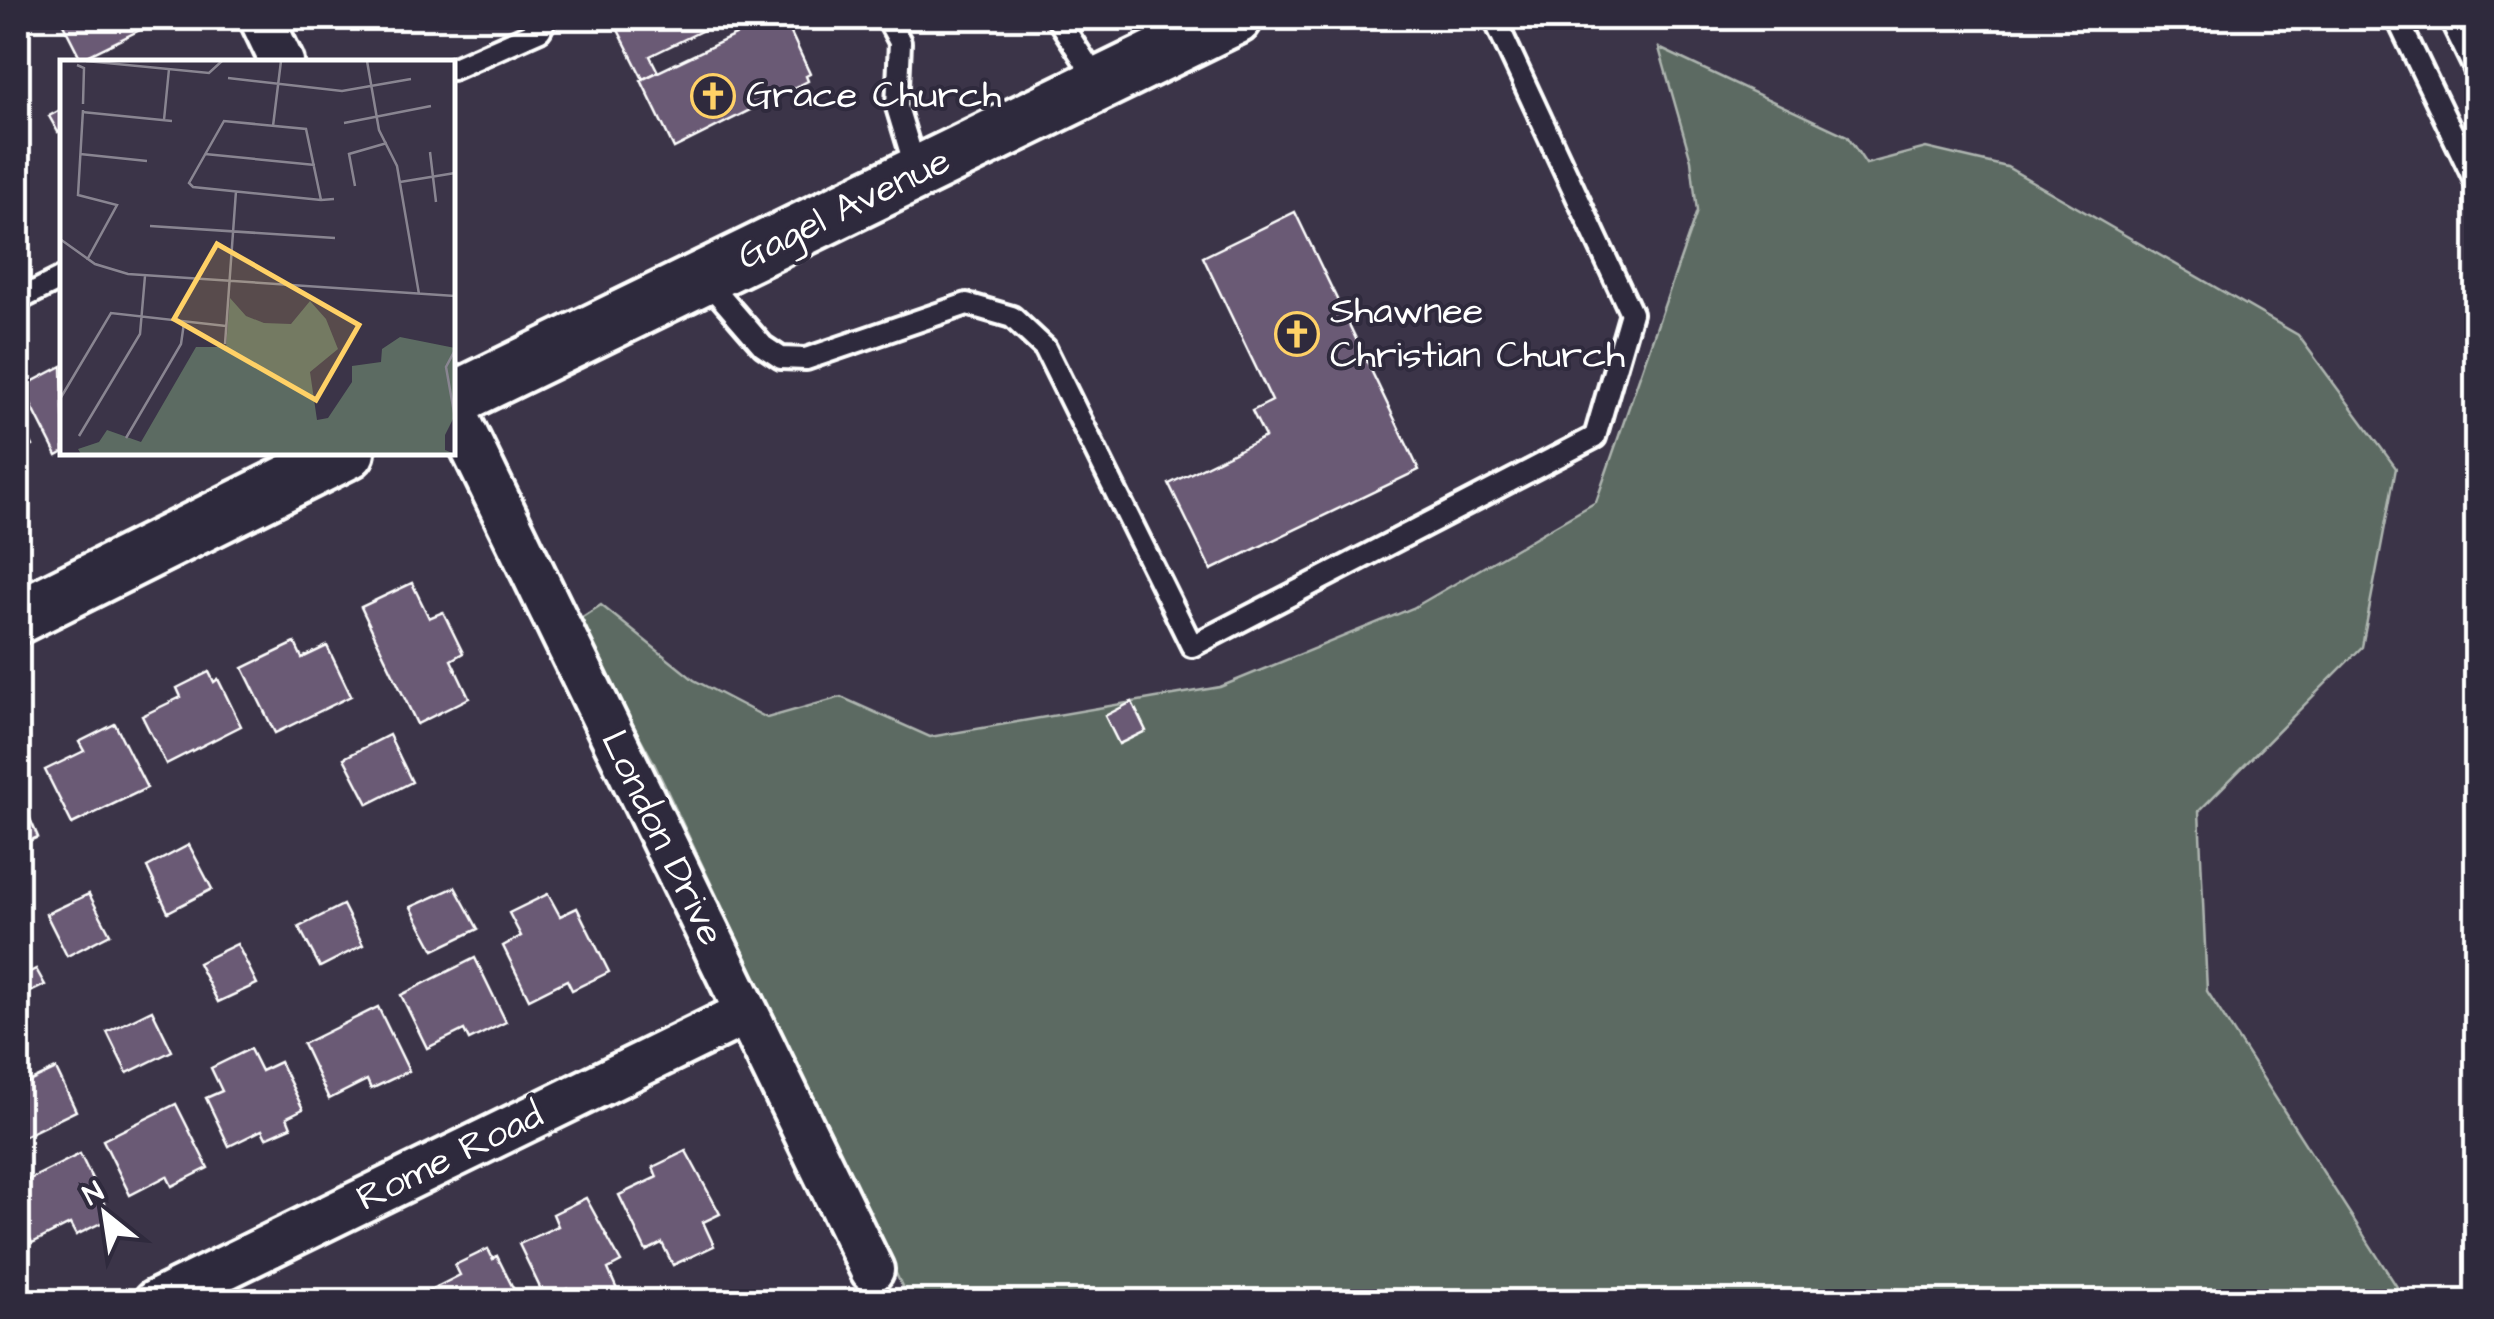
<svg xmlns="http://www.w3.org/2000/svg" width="2494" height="1319" viewBox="0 0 2494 1319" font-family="'Architects Daughter',sans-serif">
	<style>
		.green { fill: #5c6b62; stroke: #aeb5b0; stroke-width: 2.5 }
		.building { fill: #6b5a75; stroke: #fff; stroke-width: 2.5 }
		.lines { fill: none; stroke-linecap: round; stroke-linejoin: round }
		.service-casing { stroke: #fff; stroke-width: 28 }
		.minor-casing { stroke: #fff; stroke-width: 50 }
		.tertiary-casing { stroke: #fff; stroke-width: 60 }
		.service { stroke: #2f2a3d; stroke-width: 20 }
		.minor { stroke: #2f2a3d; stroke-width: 42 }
		.tertiary { stroke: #2f2a3d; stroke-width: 52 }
		.labels { text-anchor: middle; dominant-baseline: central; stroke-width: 8; stroke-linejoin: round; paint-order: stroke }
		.poi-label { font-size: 38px; fill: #fff; stroke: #2f2a3d; text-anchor: start }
		.street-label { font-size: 38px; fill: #fff; stroke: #2f2a3d }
		.inset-road { fill: none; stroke: #898591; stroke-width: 2.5 }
		.view { fill: #ffd166; fill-opacity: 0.15; stroke: #ffd166; stroke-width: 5 }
		.inset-edge { fill: none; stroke: #fff; stroke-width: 5 }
	</style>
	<rect width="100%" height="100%" fill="#3b3448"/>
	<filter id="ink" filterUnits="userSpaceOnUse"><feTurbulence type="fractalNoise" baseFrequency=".01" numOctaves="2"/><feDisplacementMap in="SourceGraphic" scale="20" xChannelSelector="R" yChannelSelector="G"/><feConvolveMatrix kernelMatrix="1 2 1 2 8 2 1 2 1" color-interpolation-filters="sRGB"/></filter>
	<g filter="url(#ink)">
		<path class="green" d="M1659,48L1847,136L1866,164L1926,148L2007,167L2298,335L2396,468L2362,647L2199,811L2207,991L2406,1301H909L653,761L576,621L601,605L694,680L767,718L841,697L930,737L1220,687L1413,608L1596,502L1697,211L1691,160Z"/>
		<g class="building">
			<path d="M60,18H142L146,27L81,59Z"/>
			<path d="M612,18H728L650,56L658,72L643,79Z"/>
			<path d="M771,18H784L810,74L806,76L808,81L674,148L641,80Z"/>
			<path d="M62,109V130L58,132L49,116Z"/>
			<path d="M1295,212L1419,470L1211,570L1169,484L1265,437L1252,411L1272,401L1203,257Z"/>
			<path d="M2476,337V360L2468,341Z"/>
			<path d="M62,366L64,452L57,456L22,387Z"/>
			<path d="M18,416L33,446L18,454Z"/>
			<path d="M412,583L429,618L443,612L463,653L451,660L469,698L417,724L361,607Z"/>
			<path d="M295,643L302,658L327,646L351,696L275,733L243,668Z"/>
			<path d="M209,672L214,682L218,679L241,726L166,764L142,716L181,697L177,688Z"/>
			<path d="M1132,702L1146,731L1119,744L1105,716Z"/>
			<path d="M115,724L147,788L72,824L45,770L84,751L79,742Z"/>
			<path d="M389,735L412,782L368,804L344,758Z"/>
			<path d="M18,791L38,837L18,846Z"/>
			<path d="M189,845L212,889L168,912L147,867Z"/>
			<path d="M455,887L478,929L434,950L411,907Z"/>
			<path d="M89,894L110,934L67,956L46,914Z"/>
			<path d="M548,894L560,916L577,908L609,972L572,990L567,980L529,999L503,946L521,936L509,913Z"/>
			<path d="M343,905L363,945L320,967L299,927Z"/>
			<path d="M237,944L257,984L218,1002L198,963Z"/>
			<path d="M475,958L506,1022L469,1040L464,1030L427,1048L401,995Z"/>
			<path d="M36,969L45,985L24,995L18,978Z"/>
			<path d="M378,1007L409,1071L371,1089L367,1080L329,1099L303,1044Z"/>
			<path d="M152,1010L172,1051L127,1073L107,1032Z"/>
			<path d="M250,1049L261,1071L280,1062L303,1109L287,1117L291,1127L266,1138L262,1130L229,1146L206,1098L222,1091L211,1068Z"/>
			<path d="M56,1069L76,1111L18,1139V1087Z"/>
			<path d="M176,1104L208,1168L172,1186L167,1176L130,1195L103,1140Z"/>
			<path d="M686,1151L720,1214L703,1222L714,1246L673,1265L662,1243L646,1251L619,1195L657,1177L653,1167Z"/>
			<path d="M80,1154L111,1218L76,1235L70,1224L32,1243L18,1214V1185Z"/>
			<path d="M586,1198L621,1262L608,1269L618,1292L599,1302H574L567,1289L546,1300L519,1244L558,1226L553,1214Z"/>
			<path d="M488,1249L493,1259L497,1256L520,1302H425L421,1295L460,1275L455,1265Z"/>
		</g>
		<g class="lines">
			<g class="service-casing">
				<g id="service">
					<path d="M887,18L900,42L897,107L917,173"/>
					<path d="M1057,18L1099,83"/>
					<path d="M2397,18L2476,183"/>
					<path d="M2450,18L2476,71"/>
					<path d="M452,69L540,30L546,18"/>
					<path d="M705,279L763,346L781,358L806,359L967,304L1012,317L1045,348L1192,646L1595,437L1631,313L1494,18"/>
					<path d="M18,300L62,278"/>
				</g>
			</g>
			<g class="minor-casing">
				<g id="minor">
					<path d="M261,18L282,62"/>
					<path d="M452,406L872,1270"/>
					<path d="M155,1302L746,1013"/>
				</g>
			</g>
			<g class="tertiary-casing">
				<g id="tertiary">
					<path d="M452,400L1235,18"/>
					<path d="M18,617L348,452"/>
				</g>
			</g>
			<use href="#service" class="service"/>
			<use href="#minor" class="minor"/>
			<use href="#tertiary" class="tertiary"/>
		</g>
	</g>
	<defs>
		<g id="church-ring" transform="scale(2.25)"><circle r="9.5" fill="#2f2a3d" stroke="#ffd166" stroke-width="1.5"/><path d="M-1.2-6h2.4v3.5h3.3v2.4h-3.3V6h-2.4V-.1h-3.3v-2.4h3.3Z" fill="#ffd166"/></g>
	</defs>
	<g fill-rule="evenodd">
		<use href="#church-ring" x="713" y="96"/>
		<use href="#church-ring" x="1297" y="334"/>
	</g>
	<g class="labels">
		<g class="poi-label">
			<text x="746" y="96">Grace Church</text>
			<text x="1330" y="312">Shawnee<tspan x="1330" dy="44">Christian Church</tspan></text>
		</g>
		<g class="street-label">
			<text transform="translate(844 209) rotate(-26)">Gagel Avenue</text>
			<text transform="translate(662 838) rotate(64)">London Drive</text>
			<text transform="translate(450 1157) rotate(-26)">Rome Road</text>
		</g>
	</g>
	<g transform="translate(60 60)">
		<rect width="395" height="395" fill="#3b3448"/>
		<path d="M170,238L186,256L204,263L231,264L250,241L266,259L278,289L250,312L257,360L268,358L292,322V306L321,302L322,289L340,277L395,288V355L385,375V390L395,394H21L18,389L39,382L47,370L81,382L136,287H166Z" fill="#5c6b62"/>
		<path class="inset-road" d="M26,1L149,13L162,1M307,1L319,70L337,106L359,234M17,5L24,8L23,44M168,18L282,31L351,19M23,50L18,135L57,145L27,200M22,52L112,61M104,60L109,9M284,63L371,46M213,66L221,1M370,92L376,142M20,94L87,101M145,94L255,105M340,122L395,113M295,126L289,94L327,83M261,140L246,69L164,61L129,123L133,127L261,140L274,139M90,166L275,178M0,179L35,204L68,214L395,236M165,284L176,131M395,290L386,307L395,358M0,339L51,253L166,266M19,376L80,274L85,216M66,378L121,284L124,263"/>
		<path class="view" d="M157,184L299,265L256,340L114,259Z"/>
		<rect width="395" height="395" class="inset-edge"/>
	</g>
	<rect width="2494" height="1319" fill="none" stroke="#2f2a3d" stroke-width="60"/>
	<rect x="30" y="30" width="2434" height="1259" fill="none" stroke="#fff" stroke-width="4" filter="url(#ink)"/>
	<g transform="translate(105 1214) rotate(330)" stroke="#2f2a3d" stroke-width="8" paint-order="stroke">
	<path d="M0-8L18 38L0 25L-18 38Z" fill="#ffffff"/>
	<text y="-15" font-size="28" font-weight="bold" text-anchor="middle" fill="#ffffff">N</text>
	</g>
</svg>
